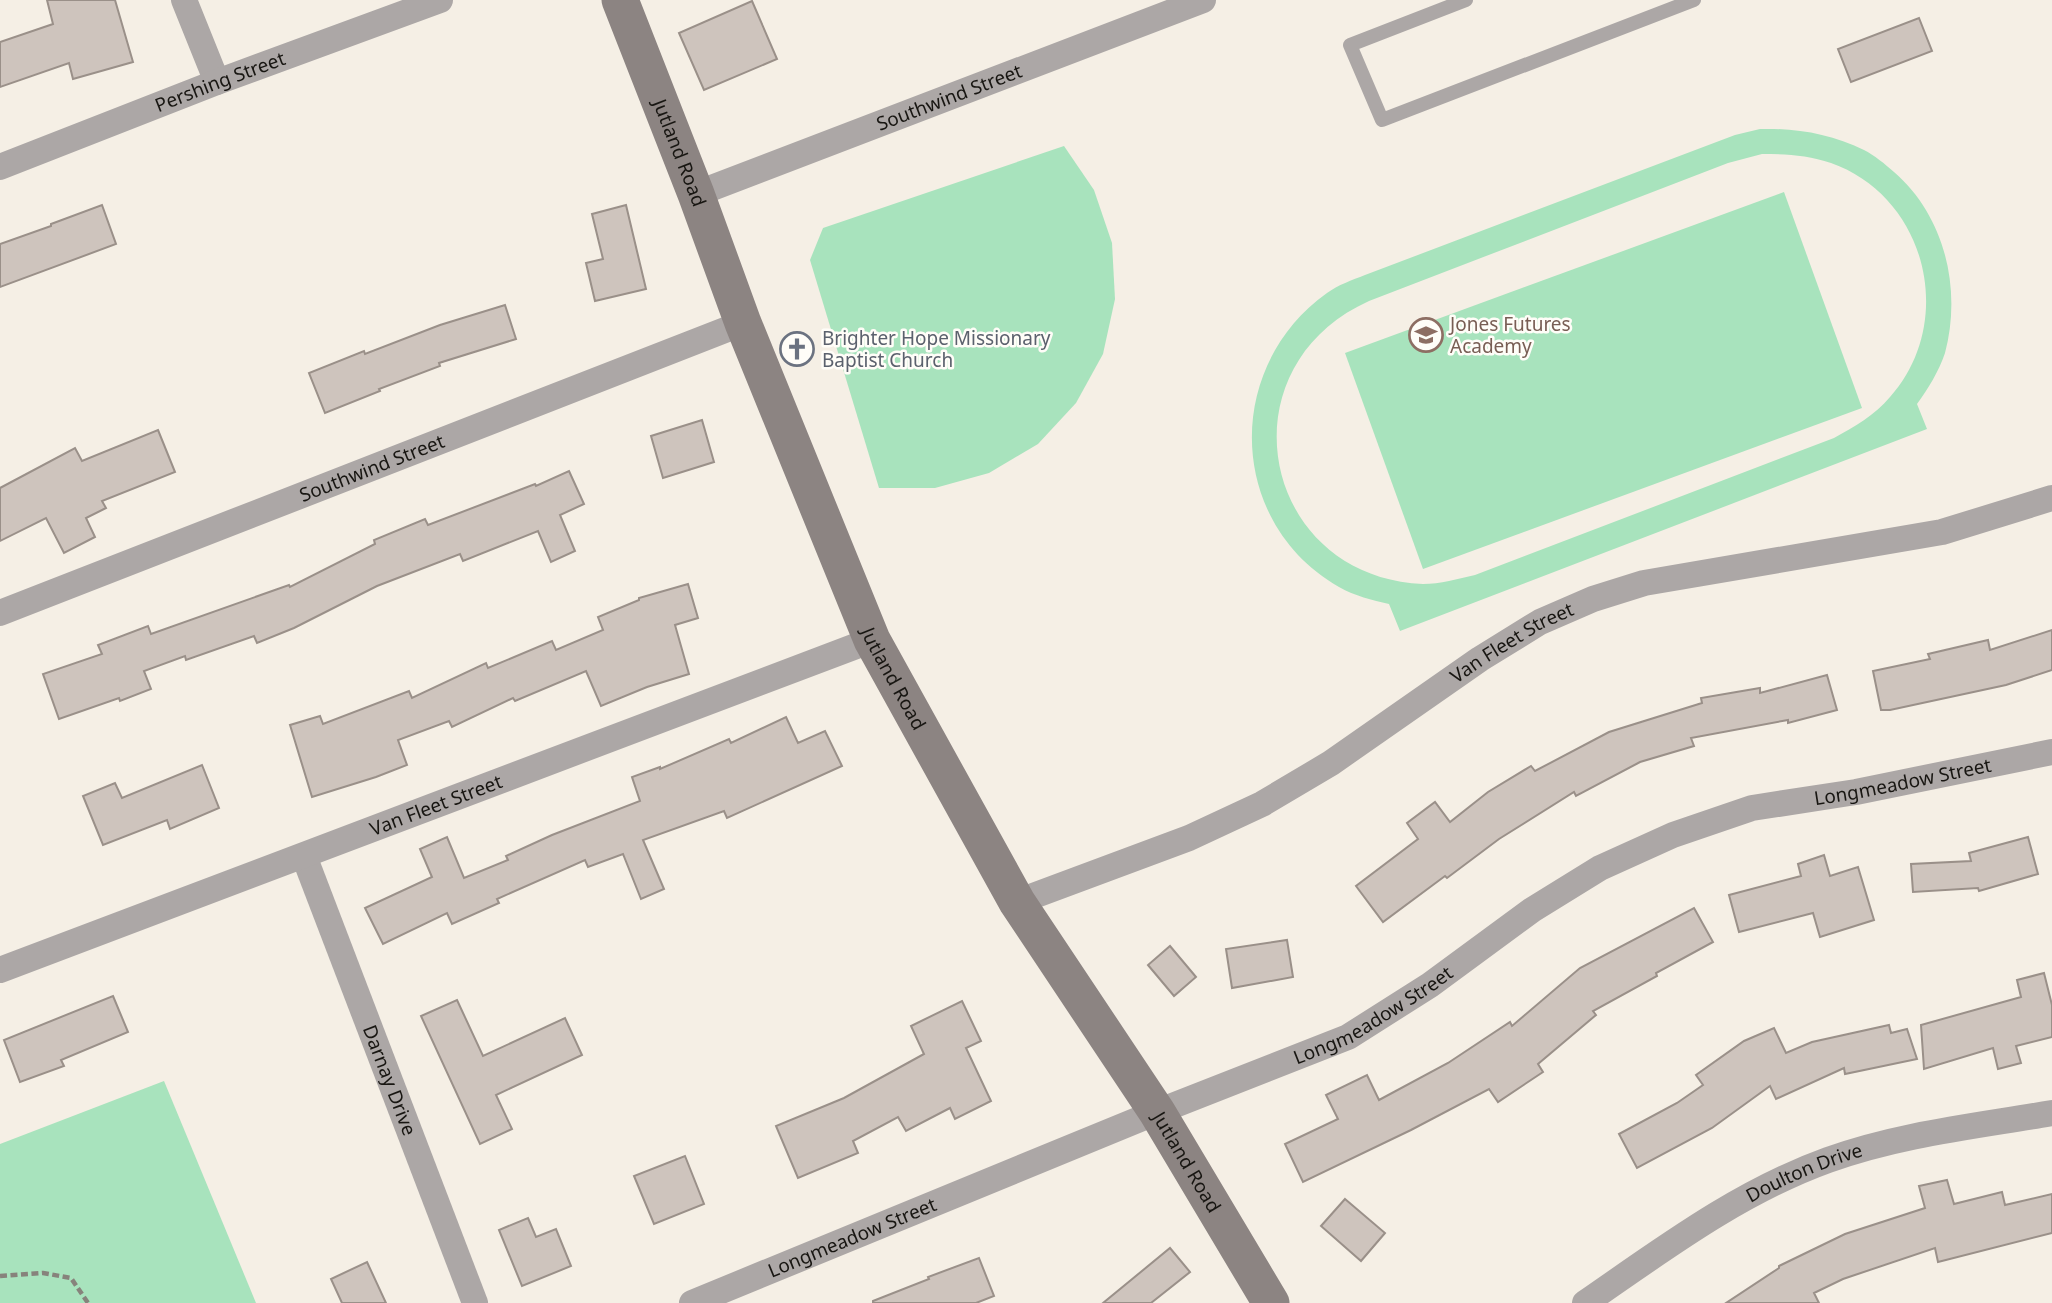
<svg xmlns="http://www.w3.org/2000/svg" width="2052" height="1303" viewBox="0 0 2052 1303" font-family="'Noto Sans',sans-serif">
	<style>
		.green { fill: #a8e3bd; fill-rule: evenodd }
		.building { fill: #cec4bd; stroke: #9a9089; stroke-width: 2 }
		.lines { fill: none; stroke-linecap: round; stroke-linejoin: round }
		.path { stroke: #87837c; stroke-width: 4.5; stroke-dasharray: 7 3.5; stroke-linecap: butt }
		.lane { stroke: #aca7a6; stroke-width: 14 }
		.street { stroke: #aca7a6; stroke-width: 26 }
		.secondary { stroke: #8c8482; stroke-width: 37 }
		.labels { text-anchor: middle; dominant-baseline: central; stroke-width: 5; stroke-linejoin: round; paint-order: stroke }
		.street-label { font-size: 19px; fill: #181612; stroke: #fffdf8 }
		.education-label { font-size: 19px; fill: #785e54; stroke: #fffdf8; text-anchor: start }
		.worship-label { font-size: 19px; fill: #5b616d; stroke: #fffdf8; text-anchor: start }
	</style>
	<rect width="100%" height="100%" fill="#f5efe5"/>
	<g class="green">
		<path d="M1760,129C1796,128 1831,134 1864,150C1874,155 1885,164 1894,172C1945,216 1962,289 1945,353C1939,371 1928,389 1917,404L1927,429L1400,631L1389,604C1372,600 1355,596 1339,587C1227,523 1223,367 1327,293C1338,285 1352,280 1365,275L1735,135ZM1762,154C1785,154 1808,155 1831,163C1927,197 1957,322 1890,397C1875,415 1854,427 1834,438L1475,575C1458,579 1440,584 1423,584C1261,577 1220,368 1369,301L1728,163Z"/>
		<path d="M1064,146L1094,190L1112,243L1115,299L1103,354L1076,403L1038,444L989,473L935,488H879L810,260L823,228Z"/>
		<path d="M1784,192L1862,408L1423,569L1345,353Z"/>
		<path d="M164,1081L256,1303H0V1144Z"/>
	</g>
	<g class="building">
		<path d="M47,0H115L133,62L73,79L69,63L0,87V42L53,24Z"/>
		<path d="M752,1L777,59L704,90L679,33Z"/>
		<path d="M1919,18L1932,51L1851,82L1838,49Z"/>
		<path d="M102,205L116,244L0,287V244L51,226V224Z"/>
		<path d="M626,205L646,289L595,301L586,263L603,259L592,214Z"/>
		<path d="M505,305L516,339L439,363L440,366L379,389L380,391L325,413L309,373L364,351L365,354L440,325Z"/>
		<path d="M702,420L714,462L663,478L651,436Z"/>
		<path d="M158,430L175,472L102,501L106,508L86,518L95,537L64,553L46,518L0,541V488L75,448L82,461Z"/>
		<path d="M569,471L584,504L560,515L575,551L551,562L538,531L463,561L460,554L377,586L294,628L257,643L254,636L186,660L185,656L144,671L151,689L120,701L119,698L59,719L43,674L102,654L98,645L148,626L151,634L289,585L290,587L375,544L374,540L425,519L428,525L535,484L536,486Z"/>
		<path d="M688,584L698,618L675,625L689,674L647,687L601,706L586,671L515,701L513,698L452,727L449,721L398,740L407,765L376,777L312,797L290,725L320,716L323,724L409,691L412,698L486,663L488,668L552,641L556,650L603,630L598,617L639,600V598Z"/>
		<path d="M2052,630V670L2006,685L1890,710H1881L1873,671L1930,659L1928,654L1988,640L1990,650Z"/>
		<path d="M1827,675L1837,710L1788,723V720L1691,738L1694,746L1640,762L1576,796L1574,792L1499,839L1447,878L1445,876L1383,922L1356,886L1418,839L1407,823L1435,802L1450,822L1488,792L1531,766L1535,771L1609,732L1702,703L1701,698L1760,688V693Z"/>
		<path d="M786,717L798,743L825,731L842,766L727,818L724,811L643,840L664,889L641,899L623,854L588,867L585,860L497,899L499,903L452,924L447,913L383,944L365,908L432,877L420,849L447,837L464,878L508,860L506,856L552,835L640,801L632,777L660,767V769L729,739L731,743Z"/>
		<path d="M202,765L219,808L170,829L167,820L103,845L83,796L115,783L122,798Z"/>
		<path d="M2028,837L2038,874L1979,891L1978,888L1913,892L1911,864L1971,861L1969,853Z"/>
		<path d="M1824,855L1830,876L1858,867L1874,920L1820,937L1813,913L1739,932L1729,895L1801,876L1798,864Z"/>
		<path d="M1694,908L1713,942L1656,973L1657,976L1593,1011L1596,1015L1538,1064L1543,1072L1498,1102L1489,1089L1411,1130L1303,1182L1285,1144L1338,1119L1326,1095L1367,1075L1379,1100L1448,1063L1510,1022L1512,1026L1580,968Z"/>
		<path d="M1287,940L1293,977L1232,988L1226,949Z"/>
		<path d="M1170,946L1196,977L1174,996L1148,965Z"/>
		<path d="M2044,973L2052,1005V1037L2016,1046L2021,1063L1998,1069L1993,1048L1924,1069L1921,1025L2021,997L2017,980Z"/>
		<path d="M113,996L128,1032L61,1060L64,1066L20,1082L4,1040Z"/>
		<path d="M457,1000L483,1056L565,1018L582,1055L496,1095L512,1129L480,1144L421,1016Z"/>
		<path d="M962,1001L981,1041L966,1048L991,1101L955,1119L950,1108L906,1131L898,1117L853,1141L858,1153L798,1178L776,1126L844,1098L924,1054L911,1026Z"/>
		<path d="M1889,1025L1891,1033L1907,1029L1917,1059L1845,1074L1844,1068L1776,1099L1770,1086L1712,1128L1637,1168L1619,1134L1677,1103L1703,1085L1696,1075L1744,1041L1774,1028L1786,1053L1812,1042Z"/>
		<path d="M685,1156L704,1204L654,1224L634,1176Z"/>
		<path d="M1947,1180L1954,1204L2002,1192L2005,1205L2052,1194V1233L1938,1262L1935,1248L1843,1279L1814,1293L1819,1303H1726L1779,1268V1266L1845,1234L1925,1208L1919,1186Z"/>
		<path d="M1345,1199L1385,1233L1361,1261L1321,1226Z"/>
		<path d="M528,1218L536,1237L556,1229L571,1266L522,1286L499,1230Z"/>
		<path d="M1170,1248L1190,1272L1151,1303H1103Z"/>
		<path d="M979,1258L994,1296L976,1303H873V1301L929,1279L928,1277Z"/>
		<path d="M367,1262L386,1303H342L331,1279Z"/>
	</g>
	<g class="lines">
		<path class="path" d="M0,1276L43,1273L71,1278L88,1303"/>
		<path class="lane" d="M1466,0L1350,45L1382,120L1694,0"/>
		<g class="street">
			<path d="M184,0L217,82"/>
			<path id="s1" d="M0,167L217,82L440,0"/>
			<path id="s2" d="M696,194L1203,0"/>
			<path id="s3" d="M0,613L743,323"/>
			<path id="s4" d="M304,856L475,1303"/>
			<path id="s5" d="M1017,902L1189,838L1262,804L1331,763L1480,659L1540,622L1593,599L1644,583L1942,532L2052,498"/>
			<path id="s6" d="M0,970L872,640"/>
			<path id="s7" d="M692,1303L1157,1112L1348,1037L1430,985L1532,910L1600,868L1673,835L1752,808L1856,792L2052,752"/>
			<path id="s8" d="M1585,1303C1662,1250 1739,1192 1828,1160C1900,1134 1977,1126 2052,1113"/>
		</g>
		<path class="secondary" id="s9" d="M620,0L696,194L743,323L872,640L1017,902L1157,1112L1271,1303"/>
	</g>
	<defs>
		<g id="school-ring" transform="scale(1.75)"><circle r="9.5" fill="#fffdf8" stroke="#8d6e63" stroke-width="1.5"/><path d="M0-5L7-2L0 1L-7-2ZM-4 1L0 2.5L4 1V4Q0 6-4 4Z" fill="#8d6e63"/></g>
		<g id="church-ring" transform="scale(1.75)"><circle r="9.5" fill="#fffdf8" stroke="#6b7280" stroke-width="1.5"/><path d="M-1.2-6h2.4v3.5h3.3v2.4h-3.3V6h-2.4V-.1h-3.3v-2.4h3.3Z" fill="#6b7280"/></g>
	</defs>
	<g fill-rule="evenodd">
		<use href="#school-ring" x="1426" y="335"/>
		<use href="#church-ring" x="797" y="349"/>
	</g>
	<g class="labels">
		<g class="street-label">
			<text stroke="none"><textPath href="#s1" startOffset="236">Pershing Street</textPath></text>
			<text stroke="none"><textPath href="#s2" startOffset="271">Southwind Street</textPath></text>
			<text stroke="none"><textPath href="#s9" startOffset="164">Jutland Road</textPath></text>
			<text stroke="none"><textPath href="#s3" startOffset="399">Southwind Street</textPath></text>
			<text stroke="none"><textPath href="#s5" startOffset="562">Van Fleet Street</textPath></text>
			<text stroke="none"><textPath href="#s9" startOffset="732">Jutland Road</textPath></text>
			<text stroke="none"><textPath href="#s7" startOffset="1328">Longmeadow Street</textPath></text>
			<text stroke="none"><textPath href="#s6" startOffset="466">Van Fleet Street</textPath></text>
			<text stroke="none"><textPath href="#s7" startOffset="740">Longmeadow Street</textPath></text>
			<text stroke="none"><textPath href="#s4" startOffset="240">Darnay Drive</textPath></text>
			<text stroke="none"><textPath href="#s9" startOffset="1298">Jutland Road</textPath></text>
			<text stroke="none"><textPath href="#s8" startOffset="256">Doulton Drive</textPath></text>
			<text stroke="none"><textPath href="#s7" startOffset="173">Longmeadow Street</textPath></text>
		</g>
		<g class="education-label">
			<text x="1450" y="324">Jones Futures<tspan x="1450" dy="22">Academy</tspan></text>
		</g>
		<g class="worship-label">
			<text x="822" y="338">Brighter Hope Missionary<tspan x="822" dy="22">Baptist Church</tspan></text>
		</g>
	</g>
</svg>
